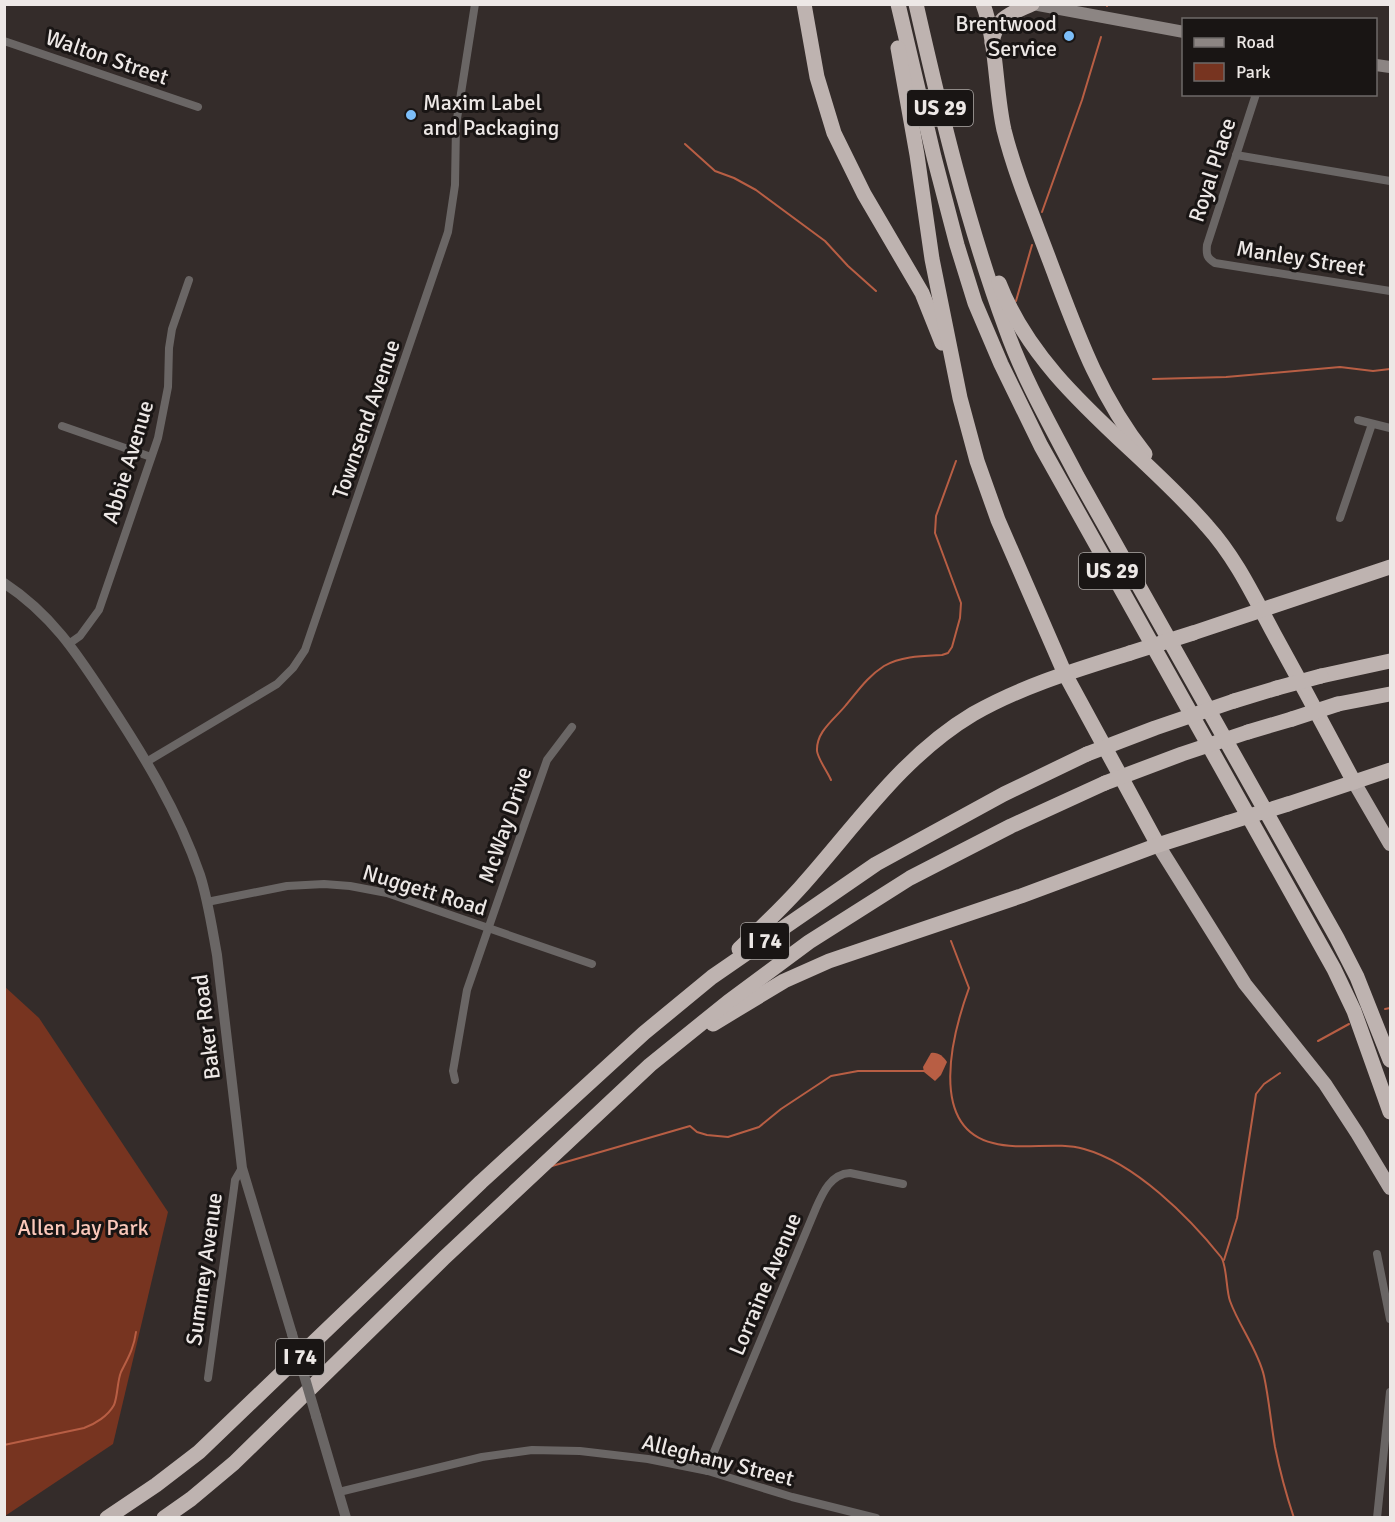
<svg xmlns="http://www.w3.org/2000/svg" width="1395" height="1522" viewBox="0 0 1395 1522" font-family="Signika,sans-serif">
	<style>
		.green { fill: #773420 }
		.water { fill: #b85e44 }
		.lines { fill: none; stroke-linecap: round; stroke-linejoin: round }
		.stream { stroke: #b85e44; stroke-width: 2 }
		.minor { stroke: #6a6665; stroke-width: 8 }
		.tertiary { stroke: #6a6665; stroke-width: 10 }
		.secondary { stroke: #8c8583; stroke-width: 12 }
		.trunk { stroke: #b2a8a6; stroke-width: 14 }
		.motorway { stroke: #beb3b0; stroke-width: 15 }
		.tertiary-bridge { stroke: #6a6665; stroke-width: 10 }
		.motorway-bridge { stroke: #beb3b0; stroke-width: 15 }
		.poi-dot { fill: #7cbef9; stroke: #191514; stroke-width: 2 }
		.labels { text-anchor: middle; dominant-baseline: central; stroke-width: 6; stroke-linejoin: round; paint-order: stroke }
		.shield { fill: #191514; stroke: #ada9a7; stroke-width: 1.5 }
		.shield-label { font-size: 21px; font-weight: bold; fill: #ede8e6 }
		.poi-label { font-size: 22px; fill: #ede8e6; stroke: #191514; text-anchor: end }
		.street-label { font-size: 22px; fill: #ede8e6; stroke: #191514 }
		.park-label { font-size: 22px; fill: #fbc8ba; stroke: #191514 }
	</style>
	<rect width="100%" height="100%" fill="#342c2a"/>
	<path class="green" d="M4,986L39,1018L168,1212L113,1444L5,1516Z"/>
	<path class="water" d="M931,1053C938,1052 943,1056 947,1062L941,1075L935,1081L924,1072L923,1067Z"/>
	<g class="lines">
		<g class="stream">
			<path d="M1107,6V4"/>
			<path d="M685,144L715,171L734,178L756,190L825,241L848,266L876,291"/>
			<path d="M1042,212L1082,100L1101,37"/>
			<path d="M1016,301L1032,245"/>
			<path d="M1153,379L1226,377L1340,367L1373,371L1390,369"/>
			<path d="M831,780C827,771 818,759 817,751C816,731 835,719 846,705C858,691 867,677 884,666C902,656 923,656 942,655L948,653L952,647L960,618L961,603L935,533L936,516L956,461"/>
			<path d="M951,941L969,988C953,1032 927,1127 993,1143C1022,1151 1056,1141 1084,1149C1135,1163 1189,1217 1221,1257C1227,1265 1226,1290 1230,1301C1239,1326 1258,1350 1264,1376C1269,1399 1271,1424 1275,1447C1280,1472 1286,1494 1294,1518"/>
			<path d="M1385,1009L1390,1008"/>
			<path d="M1318,1041L1349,1024"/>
			<path d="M552,1166L690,1126L697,1132L707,1135L728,1137L759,1127L781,1109L831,1076L858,1071H924"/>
			<path d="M1224,1260L1237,1218L1256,1094L1264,1084L1280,1073"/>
			<path d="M4,1445L84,1428C95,1424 108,1416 114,1405C118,1395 117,1382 121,1372C128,1358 134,1348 136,1332"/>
		</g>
		<g class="minor">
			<path d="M4,41L198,107"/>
			<path d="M1256,94L1207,245C1206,255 1207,258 1215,263L1390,291"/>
			<path d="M1236,155L1390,181"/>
			<path d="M1358,420L1390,428"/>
			<path d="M62,426L151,457"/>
			<path d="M1340,518L1372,424"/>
			<path d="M70,643L80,636L99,610L158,438L168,387L169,348L172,329L189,280"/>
			<path d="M148,761L277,684L293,668L305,650L448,232L455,185L456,125L475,4"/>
			<path d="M207,902L287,886L324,884L350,886L387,893L592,964"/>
			<path d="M455,1080L453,1071L467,990L521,834L547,760L572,727"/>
			<path d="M1377,1254L1390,1319"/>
			<path d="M208,1378L234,1188L235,1180L242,1168"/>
			<path d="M708,1471L711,1459L816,1208C823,1192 831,1174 850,1173L903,1184"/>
			<path d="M339,1492L482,1457L532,1450L580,1451L648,1459L708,1471L792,1497L876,1518"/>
			<path d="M1377,1518L1390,1392"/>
		</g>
		<g class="tertiary">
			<path d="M4,583C51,614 76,652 106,698C143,754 178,811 200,875C208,900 212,928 217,955L242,1168L292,1334"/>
			<path d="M316,1416L346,1518"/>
		</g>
		<g class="secondary">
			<path d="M1033,4L1184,32"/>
			<path d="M1376,65L1390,67"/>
		</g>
		<g class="trunk">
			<path d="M1354,782L1390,844"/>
			<path d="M1158,845L1245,984L1325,1084L1357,1133L1390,1188"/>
		</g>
		<g class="motorway">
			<path d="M804,4L817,77L834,133L864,194L922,293L942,343"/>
			<path d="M898,4L934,157L957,245L975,303L1001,364L1041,446L1334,969L1354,1011L1390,1112"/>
			<path d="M916,4C941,114 967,223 1006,329C1024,380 1052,428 1077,476L1337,938L1357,977L1390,1060"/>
			<path d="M983,4C997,42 995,90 1004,130C1015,174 1033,216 1049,259C1076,330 1097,393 1145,454"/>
			<path d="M992,43C996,17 1010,14 1032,4"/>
			<path d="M898,48L917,155L932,259L960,398L977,461L998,520L1065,674L1158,845"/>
			<path d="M999,283C1039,386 1137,445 1207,526C1236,558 1254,597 1274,634C1301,683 1328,733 1354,782"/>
			<path d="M1193,633L1390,567"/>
			<path d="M1321,676L1390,661"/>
			<path d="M1234,701L1277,688"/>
			<path d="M1338,704L1390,694"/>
			<path d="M1248,732L1292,719"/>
			<path d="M1288,804L1390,770"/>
			<path d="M739,949C760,929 781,909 800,888C855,827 901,757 973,714C1022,686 1076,670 1130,653"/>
			<path d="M713,1024L784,981L829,961L1021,896L1158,845L1227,823"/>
			<path d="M107,1518L156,1485L199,1452L481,1182L644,1033L712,977L876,864L1004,794L1087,754"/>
			<path d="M164,1518L191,1499L234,1463L444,1258L650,1065L728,1002L809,942L910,878L1011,826L1105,783"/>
		</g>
		<path class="tertiary-bridge" d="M292,1334L316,1416"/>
		<g class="motorway-bridge">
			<path d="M1130,653L1193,633"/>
			<path d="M1277,688L1321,676"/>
			<path d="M1292,719L1338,704"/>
			<path d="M1087,754L1155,728L1234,701"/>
			<path d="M1105,783L1182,754L1248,732"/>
			<path d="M1227,823L1288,804"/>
		</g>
	</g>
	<g class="poi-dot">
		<circle cx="1069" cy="36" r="6"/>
		<circle cx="411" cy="115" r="6"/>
	</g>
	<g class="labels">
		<g class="shield">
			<rect x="907" y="90" width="66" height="36" rx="4.5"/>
			<rect x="1079" y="553" width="66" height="36" rx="4.5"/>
			<rect x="741" y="923" width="48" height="36" rx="4.5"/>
			<rect x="276" y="1339" width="48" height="36" rx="4.5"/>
		</g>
		<g class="shield-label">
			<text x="940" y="108">US 29</text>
			<text x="1112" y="571">US 29</text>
			<text x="765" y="941">I 74</text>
			<text x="300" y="1357">I 74</text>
		</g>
		<g class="poi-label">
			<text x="1057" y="23">Brentwood<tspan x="1057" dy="25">Service</tspan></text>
			<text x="423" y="102" text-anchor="start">Maxim Label<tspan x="423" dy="25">and Packaging</tspan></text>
		</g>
		<g class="street-label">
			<text transform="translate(107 57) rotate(19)">Walton Street</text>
			<text transform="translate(1212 170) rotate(-72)">Royal Place</text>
			<text transform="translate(1301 258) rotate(9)">Manley Street</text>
			<text transform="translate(366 419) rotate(-71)">Townsend Avenue</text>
			<text transform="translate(128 462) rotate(-73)">Abbie Avenue</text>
			<text transform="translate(505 825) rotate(-71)">McWay Drive</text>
			<text transform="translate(425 890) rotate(17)">Nuggett Road</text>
			<text transform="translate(206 1027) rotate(-97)">Baker Road</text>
			<text transform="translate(204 1269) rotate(-82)">Summey Avenue</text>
			<text transform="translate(765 1284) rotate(-67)">Lorraine Avenue</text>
			<text transform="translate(718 1460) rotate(14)">Alleghany Street</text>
		</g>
		<g class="park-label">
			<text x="83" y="1227">Allen Jay Park</text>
		</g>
	</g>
	<rect width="1395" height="1522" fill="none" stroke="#ede8e6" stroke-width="12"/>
	<rect x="1182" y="18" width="195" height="78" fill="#191514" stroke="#6e6968" stroke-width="1.5"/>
	<rect x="1194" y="38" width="30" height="9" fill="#8c8583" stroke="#6e6968" stroke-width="1.5"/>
	<text x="1236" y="48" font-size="18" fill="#ede8e6">Road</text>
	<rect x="1194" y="63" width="30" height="18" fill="#773420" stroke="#6e6968" stroke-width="1.5"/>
	<text x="1236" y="78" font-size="18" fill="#ede8e6">Park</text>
</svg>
